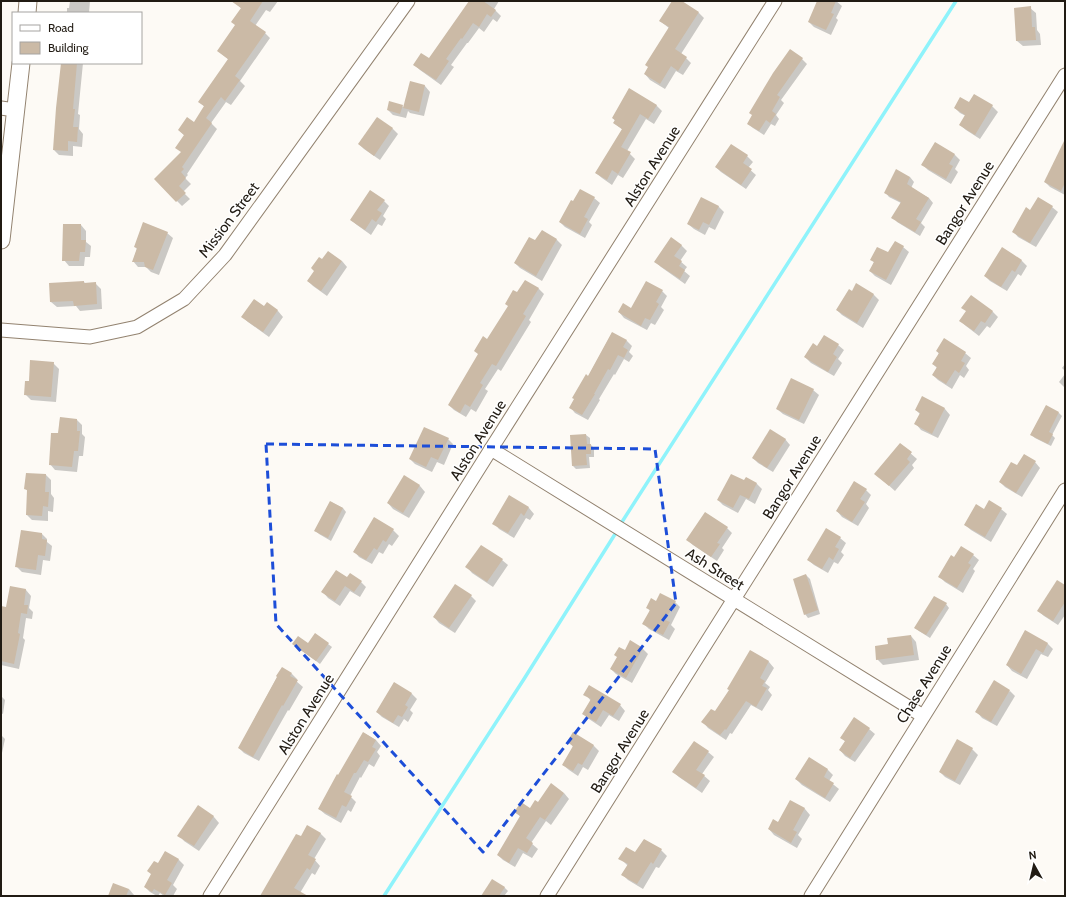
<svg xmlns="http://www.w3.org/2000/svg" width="1066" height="897" viewBox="0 0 1066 897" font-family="Cabin,sans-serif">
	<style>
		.shadow { fill: #0003 }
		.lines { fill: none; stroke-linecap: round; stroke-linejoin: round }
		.stream { stroke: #8ff3fb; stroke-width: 3.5 }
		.building { fill: #cbbaa6 }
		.minor-casing { stroke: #92826f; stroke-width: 15 }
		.tertiary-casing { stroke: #92826f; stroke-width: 19 }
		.minor { stroke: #fff; stroke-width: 13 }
		.tertiary { stroke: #fff; stroke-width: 17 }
		.marked { fill: none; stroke: #1d4ed8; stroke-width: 3; stroke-dasharray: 8 5; stroke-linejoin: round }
		.labels { text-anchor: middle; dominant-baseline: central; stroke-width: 3; stroke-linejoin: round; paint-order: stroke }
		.street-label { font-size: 15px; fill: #211b13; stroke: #fff }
	</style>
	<rect width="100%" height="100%" fill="#fdfaf5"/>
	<g class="shadow">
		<path d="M70,1H90L89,13H67V8H69Z"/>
		<path d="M235,1H278L270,12L266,10L255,26L265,33L270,38L240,81L245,86L231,105L226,102L211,123L217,129L187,174L188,175L185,178L191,184L183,192L190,199L182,206L155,179L182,153L185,136L179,130L194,123L205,107L199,102L229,60L218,51L236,26L242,9L234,2Z"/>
		<path d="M470,1H499L494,9L501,16L497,22L493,19L484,32L479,28L468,43H467L451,65L454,67L441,85L420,70L414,64L429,60Z"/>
		<path d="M673,1H680L699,13L704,18L681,54L686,58L691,63L683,75L676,71L665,89L650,80L645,74L669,28L660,21Z"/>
		<path d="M821,1H836L842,6L836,18L838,20L831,35L814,27L809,22Z"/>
		<path d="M1030,8L1036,13L1037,30L1040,34L1041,45L1023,46L1017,41Z"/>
		<path d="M790,51L802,59L807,64L781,100L784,103L776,115L779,119L775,126L771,124L764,135L753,128L748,124Z"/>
		<path d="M62,63H83L78,114L80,115L79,129L83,134L82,147L73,146V156L59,155L54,150Z"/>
		<path d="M410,83L425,86L430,92L424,116L410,113L408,111L406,118L393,115L388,110L402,106L404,108Z"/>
		<path d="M974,95L992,106L998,112L980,139L966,130L960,125L966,116L960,113L955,108L969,103Z"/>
		<path d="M656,105L662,111L654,124L646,119L627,151L635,159L623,178L618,175L612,185L602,178L596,173L623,130L614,123L615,121L613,118Z"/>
		<path d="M377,118L393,129L398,134L380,160L364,149L359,144Z"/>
		<path d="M935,144L955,155L960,160L955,169L958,172L951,184L928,170L923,165Z"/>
		<path d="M731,145L747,156L753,162L748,168L756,175L746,189L721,172L716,167Z"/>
		<path d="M1065,151V195L1050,187L1045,182Z"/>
		<path d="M910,177L914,182L911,188L929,198L933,203L921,223L925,227L920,236L897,222L893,217L901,203L889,197L885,192Z"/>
		<path d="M594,198L600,203L589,222L592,225L585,238L565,227L560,222Z"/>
		<path d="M384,201L389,206L383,216L386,219L382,226L378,224L371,235L357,225L351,220Z"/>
		<path d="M718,206L724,212L715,230L709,227L705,235L694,229L688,224Z"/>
		<path d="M1052,207L1058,212L1036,247L1018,237L1013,231L1031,211Z"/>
		<path d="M81,225L86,231V242L91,246L90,257H85L84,266H69L64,260Z"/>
		<path d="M542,231L557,240L562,245L542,281L520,268L515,263L536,242Z"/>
		<path d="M167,233L173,238L159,275L151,272L146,267H138L133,261L137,249L135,247Z"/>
		<path d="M681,245L687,251L680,261L687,267L684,271L690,276L685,284L661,267L656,262Z"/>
		<path d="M903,247L909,252L891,285L875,276L870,271L874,262L871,259L889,254Z"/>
		<path d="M1003,249L1022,261L1027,266L1021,276L1018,274L1007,291L990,281L985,276Z"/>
		<path d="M322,261H342L347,267L327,296L313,286L308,281Z"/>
		<path d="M525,281L539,289L544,294L529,320L531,322L501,371L498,369L485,389L488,391L476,412L471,409L466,417L454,410L449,405L479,354Z"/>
		<path d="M84,282L86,284L95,283L101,289L102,309L80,311L76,306L57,307L51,302L50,284Z"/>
		<path d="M857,285L874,295L879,300L863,328L842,315L837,310L852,292Z"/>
		<path d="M662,291L667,296L661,307L664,310L655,325L651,323L647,330L624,318L619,312L631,309Z"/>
		<path d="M971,296L993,312L998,317L990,328L987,326L979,336L966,326L961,321L967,312Z"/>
		<path d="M267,304L278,311L283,317L269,337L248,322L243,317L265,307Z"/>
		<path d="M612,333L627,341L632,346L629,352L633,356L629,362L624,359L615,375L614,374L599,399L600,400L588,420L575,413L570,407L588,377Z"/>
		<path d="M838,345L844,350L838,359L842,363L834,376L811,363L805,357L818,347Z"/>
		<path d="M937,351L965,353L971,358L966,366L969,370L964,378L960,375L952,389L938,380L933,375L937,368L933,364L939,354Z"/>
		<path d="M53,363L59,369L56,402L31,400L25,394L30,382Z"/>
		<path d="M1065,364V371L1062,368Z"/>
		<path d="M1065,374V388L1059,382Z"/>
		<path d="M813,390L819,395L804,424L783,414L777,409Z"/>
		<path d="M923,398L945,409L950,415L938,438L921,430L916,424L921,415L916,410Z"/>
		<path d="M1046,407L1059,413L1062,416L1052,435L1055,438L1051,446L1035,438L1032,435Z"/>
		<path d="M60,418L77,420L82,425V434L85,437L83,456H79L77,472L55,470L50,464L59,434Z"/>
		<path d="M586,435L590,438V444L594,448V457H589L590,468L576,469L573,466Z"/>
		<path d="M448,439L453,444L444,465L437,462L432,472L415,464L410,459Z"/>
		<path d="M785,439L790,445L773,472L758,463L753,458Z"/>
		<path d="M901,445L917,459L912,465L914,468L895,491L876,474Z"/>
		<path d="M1035,462L1040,468L1022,497L1005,487L1000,482L1017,467Z"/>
		<path d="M26,474L46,475L51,480V494L54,498L53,512L48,511V521L32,520L27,515L28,492L26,489Z"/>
		<path d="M404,477L420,486L425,492L409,518L393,509L388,503Z"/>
		<path d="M746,478L757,484L762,489L755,504L746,499L738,513L723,505L718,500L745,482Z"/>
		<path d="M866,490L871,495L866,504L869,508L858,526L842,517L837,511Z"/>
		<path d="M510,497L529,508L534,514L530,520L526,518L514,538L499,529L494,523Z"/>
		<path d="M331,502L343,508L346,512L331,541L319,534L316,531Z"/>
		<path d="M1001,509L1007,514L991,542L971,530L965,525L984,510Z"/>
		<path d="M375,519L393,530L399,536L392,546L389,544L383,554L379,552L372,564L359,557L354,551Z"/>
		<path d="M727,528L732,533L722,548L724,550L717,561L693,545L688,540Z"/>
		<path d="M42,534L47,539V542L52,546L50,561L43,560L41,575L22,572L17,567Z"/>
		<path d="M840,538L846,543L841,552L844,555L838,564L834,562L828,573L814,565L808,560Z"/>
		<path d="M481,546L502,560L508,565L493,587L472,573L467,567Z"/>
		<path d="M973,555L979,560L973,569L975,571L963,593L945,582L940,577L955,558Z"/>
		<path d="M806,575L810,579L820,614L808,618L805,614Z"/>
		<path d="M348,579L361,582L366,587L360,597L350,591L340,606L328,598L323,592Z"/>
		<path d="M1065,586V615L1058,625L1044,616L1038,611Z"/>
		<path d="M11,588L26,590L31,596L29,608L33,612L32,619L26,618L23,638L25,640L19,669L1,665V615L7,609Z"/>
		<path d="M471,596L476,601L455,633L439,623L434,617Z"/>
		<path d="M675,602L680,607L671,625L675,629L669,640L649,629L644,624L650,611L647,607L656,603Z"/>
		<path d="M946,604L949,608L930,638L919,631L915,628Z"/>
		<path d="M1026,632L1048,644L1053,649L1048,657L1041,654L1027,679L1012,671L1007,665Z"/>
		<path d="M911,636L916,642L919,660L883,665L877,659L889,645Z"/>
		<path d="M631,642L643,649L648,654L632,683L616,674L611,669L625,651Z"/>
		<path d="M308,644H328L332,647L320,664L297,647Z"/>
		<path d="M751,651L769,662L774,668L765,683L770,687L768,690L772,695L762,711L751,705L732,734L730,733L726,740L708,728L703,722L715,712L730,691L728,689Z"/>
		<path d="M282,668L292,674L297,679L296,681L303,687L289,711L288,710L259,761L244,753L239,748Z"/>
		<path d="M395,684L412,694L417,699L410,710L413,713L408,722L404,719L399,727L382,717L377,712Z"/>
		<path d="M1,687L2,688L1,696L5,700L3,714L1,713Z"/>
		<path d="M1010,691L1015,696L997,726L982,718L977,712Z"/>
		<path d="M585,694L620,705L625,711L619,721L609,715L601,727L589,719L583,714L591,701Z"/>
		<path d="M869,729L875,734L855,762L845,756L840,750L846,742L841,737Z"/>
		<path d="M364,733L376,740L381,746L377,752L380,756L374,767L369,764L361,778L360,777L350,796L356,802L351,812L348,810L341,823L325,814L319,809Z"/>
		<path d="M574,734L594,746L599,751L588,770L583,767L578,776L569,770L563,765L574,748L569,742Z"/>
		<path d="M1,735L5,739L2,753H1Z"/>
		<path d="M972,749L978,755L960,785L945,777L940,772Z"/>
		<path d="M708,752L714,757L702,774L710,781L702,793L679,777L674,772Z"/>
		<path d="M809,759L828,770L833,775L829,781L839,789L830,802L802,785L796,779Z"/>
		<path d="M564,793L569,799L551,825L546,821L531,843L538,849L532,858L523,853L515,867L503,860L498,855L521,817L516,812L530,809L538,803Z"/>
		<path d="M791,801L805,809L810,815L798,835L802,839L797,848L774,835L769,829L778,823Z"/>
		<path d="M198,807L214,817L219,823L199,851L184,841L179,835Z"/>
		<path d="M320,833L326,839L314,859L320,866L315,875L312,873L300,893L303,896H261L301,837Z"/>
		<path d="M644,840L661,850L667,856L659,868L656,867L643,889L628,880L622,874L628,866L620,858L636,854Z"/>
		<path d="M165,852L179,860L184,865L173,885L177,889L173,896H164L160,893L158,896H157L150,892L145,887Z"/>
		<path d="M504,887L508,891L504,896H483Z"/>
		<path d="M129,889L134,895V896H109Z"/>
	</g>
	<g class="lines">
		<g class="stream">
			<path d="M620,525L956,1"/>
			<path d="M384,896L524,679L617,531"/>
		</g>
	</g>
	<g class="building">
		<path d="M231,1H263L250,21L266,32L235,76L240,80L225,101L221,97L206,118L212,123L182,167L184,169L181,172L186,178L179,186L186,193L176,202L154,179L181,152L175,148L184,135L178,130L187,117L194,122L204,106L198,102L228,59L217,51L235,25L231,22L241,8Z"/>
		<path d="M469,1H483L496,10L491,17L487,14L479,27L473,23L462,39L461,38L446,59L449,61L436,80L413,65L421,53L429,58Z"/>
		<path d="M672,1H682L699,12L675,49L687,57L678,71L671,66L660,84L644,74L648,67L645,65L669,27L659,21Z"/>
		<path d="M817,1H836L831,13L834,14L826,30L808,22Z"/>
		<path d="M1031,6L1032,27H1035L1036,40L1016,41L1014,8Z"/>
		<path d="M790,49L803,58L777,95L780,97L772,111L776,114L770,123L766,120L759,131L747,124L752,115L749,113L773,73Z"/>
		<path d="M61,63H77L73,109H75L73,127H78L77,142L68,141V151L53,150L56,108Z"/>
		<path d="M410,81L425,85L419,112L403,108Z"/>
		<path d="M629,88L657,105L648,119L640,114L621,147L631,152L618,174L612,170L607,180L595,173L622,129L613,123L615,120L612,118Z"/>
		<path d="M974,94L993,105L975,135L959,125L965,115L954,108L960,97L969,102Z"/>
		<path d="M389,101L403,105L400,114L387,110Z"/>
		<path d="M377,117L393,128L374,156L358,144Z"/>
		<path d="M1065,139V183L1061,191L1044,182Z"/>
		<path d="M935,142L955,154L949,164L953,166L946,179L921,165Z"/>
		<path d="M731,144L748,155L743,163L752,169L741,185L715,167Z"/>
		<path d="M896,169L910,177L907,184L929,198L916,219L921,222L915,232L891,218L901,202L884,193Z"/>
		<path d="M580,189L595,197L584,217L588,219L580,234L559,222L571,200L573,201Z"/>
		<path d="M370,190L385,200L377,210L382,213L376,222L372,219L365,230L350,220Z"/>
		<path d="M701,197L719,206L709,225L703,222L699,230L687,224Z"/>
		<path d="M1038,197L1053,206L1030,243L1012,232L1026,207L1030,210Z"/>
		<path d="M143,222L168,232L153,270L145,267L144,262H132L137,248L134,247Z"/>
		<path d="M63,224H81V240H86L85,252H80L79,261H62Z"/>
		<path d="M542,230L557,239L536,276L514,263L529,237L535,240Z"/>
		<path d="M671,237L682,245L674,256L682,261L679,266L685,270L680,279L654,262Z"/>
		<path d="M895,241L904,246L886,280L869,271L874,262L870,260L877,247L888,252Z"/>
		<path d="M1002,247L1022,260L1015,272L1012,270L1001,287L984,276Z"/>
		<path d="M328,251L342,261L321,291L307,281L314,271L311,268L319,257L322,259Z"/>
		<path d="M525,280L539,288L523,314L526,316L496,366L492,364L480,383L483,385L470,407L465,404L460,413L448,405L478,354L474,351L483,336L487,339L508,306L505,304L513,290L517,292Z"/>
		<path d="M84,281V283L96,282L97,304L74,306L73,301L50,302L49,283Z"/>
		<path d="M646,281L663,290L656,302L659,304L650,320L645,318L641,326L618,312L623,303L631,308Z"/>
		<path d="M856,283L874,294L857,323L836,310L849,289L852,291Z"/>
		<path d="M971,295L993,311L985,323L981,321L974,331L959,321L966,311L961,308Z"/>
		<path d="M254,299L264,306L267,302L278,310L263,332L241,317Z"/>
		<path d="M612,332L627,340L623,347L628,350L624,358L618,355L610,370L608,369L594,394H595L582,415L569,408L574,399L572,398L586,374L588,376Z"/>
		<path d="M824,335L839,344L833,354L837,357L828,372L804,357L813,343L817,346Z"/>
		<path d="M944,338L966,352L961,361L965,363L959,373L955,370L946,384L932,375L937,367L932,364L939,353L936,351Z"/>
		<path d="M30,360L54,362L51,397L24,395L25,381H29Z"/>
		<path d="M791,378L814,389L799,420L776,409Z"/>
		<path d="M922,396L945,408L932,434L914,424L920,413L915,410Z"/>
		<path d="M1046,405L1059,412L1049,432L1053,434L1048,444L1030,435Z"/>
		<path d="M60,417L77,419V431H80L78,451H74L72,467L49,465L51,433H58Z"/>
		<path d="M424,427L449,438L438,460L431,457L426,467L409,459Z"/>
		<path d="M770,429L786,439L767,468L752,458Z"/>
		<path d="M586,434L587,444H591V454H586L587,465L572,466L570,435Z"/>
		<path d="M900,443L912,452L907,459L910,462L889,486L874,474Z"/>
		<path d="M1024,454L1036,461L1016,493L999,482L1011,462L1017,465Z"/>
		<path d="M26,473L46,474L45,492H49L48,507L43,506L42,516L26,515L27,490L24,489Z"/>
		<path d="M731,474L744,480L746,477L757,483L749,499L740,495L733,508L717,500Z"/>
		<path d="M404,475L420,485L403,513L387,503Z"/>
		<path d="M854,481L867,489L860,499L865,502L852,522L836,511Z"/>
		<path d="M509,495L529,507L524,516L521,513L508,533L492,524Z"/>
		<path d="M989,500L1002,508L985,537L964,525L976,504L984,509Z"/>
		<path d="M330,501L343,508L328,538L314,531Z"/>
		<path d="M705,512L728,527L717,543L720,544L711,557L686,540Z"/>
		<path d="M374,517L394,529L386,542L383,540L377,550L374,548L366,560L353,552Z"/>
		<path d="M826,528L841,537L835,547L839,549L833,560L829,557L822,569L807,560Z"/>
		<path d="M21,530L42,533V539L47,540L45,556L38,555L36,570L15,567Z"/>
		<path d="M481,545L503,559L487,582L465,567Z"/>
		<path d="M961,546L974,554L968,563L971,565L957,588L938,577L951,555L954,557Z"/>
		<path d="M336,570L347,577L350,573L362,581L354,592L345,586L335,601L321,592Z"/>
		<path d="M806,574L818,610L804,615L793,579Z"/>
		<path d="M1057,580L1065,585V602L1053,621L1037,611Z"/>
		<path d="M455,584L472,595L449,628L433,617Z"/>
		<path d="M10,586L26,589L24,605H28L27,614L21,613L18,633L20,634L14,664L1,661V606L6,607Z"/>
		<path d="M660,593L676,601L665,620L670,622L663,635L642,624L650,610L646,608L651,598L656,601Z"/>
		<path d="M934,596L947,603L926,635L914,628Z"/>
		<path d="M1025,630L1048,643L1043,653L1036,649L1021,674L1006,665Z"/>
		<path d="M315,633L329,643L316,661L292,644L298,636L308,643Z"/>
		<path d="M911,635L914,655L876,660L875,646L888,644L887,638Z"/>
		<path d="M630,640L643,648L626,678L610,669L617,657L614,655L619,647L625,650Z"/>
		<path d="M750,650L769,661L760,678L765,681L762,686L767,688L756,707L746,701L726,730L725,729L720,735L701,722L711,709L715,711L729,690L727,689Z"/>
		<path d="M282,667L292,673L290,676L298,680L283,706L282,705L253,757L238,748L277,677L276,676Z"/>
		<path d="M994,680L1010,690L991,722L975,712Z"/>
		<path d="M394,682L412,693L405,705L408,707L402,717L398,715L393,723L376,712Z"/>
		<path d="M589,685L621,704L613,716L603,710L596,722L582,714L591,699L583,695Z"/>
		<path d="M854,717L870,728L850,758L839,750L845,741L840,738Z"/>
		<path d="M363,732L376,740L372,747L376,749L368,762L364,760L356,773H354L344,792L352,796L346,807L342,805L336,818L318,809L337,774L338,775Z"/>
		<path d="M573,732L594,745L582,765L578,763L573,771L562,765L573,746L567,742Z"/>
		<path d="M957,739L973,748L955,781L939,772Z"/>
		<path d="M694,741L709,751L696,770L705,775L696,788L672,772Z"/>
		<path d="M809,757L828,769L824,777L834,783L825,798L795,779Z"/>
		<path d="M551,783L564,793L545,820L540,817L526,838L533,843L527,853L518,848L509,863L497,855L520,816L514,812L521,802L530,808L535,800L538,802Z"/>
		<path d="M790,800L805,808L793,830L797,832L791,843L768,829L773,819L778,822Z"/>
		<path d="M198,805L214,816L194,846L177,836Z"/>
		<path d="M307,825L321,833L308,855L316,859L310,870L307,868L294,888L308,896H260L296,834L301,836Z"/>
		<path d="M644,839L662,849L653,864L651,862L637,884L621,875L628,864L618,859L626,847L635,852Z"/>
		<path d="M165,851L179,859L167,880L172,883L165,895L154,889L152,892L144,887L151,874L147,871L154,861L158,863Z"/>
		<path d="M492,879L505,887L499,896H481Z"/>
		<path d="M113,883L129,889L126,896H108Z"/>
	</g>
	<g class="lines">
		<g class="minor-casing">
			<g id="minor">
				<path d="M1,108L15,110"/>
				<path d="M1,330L90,337L137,327L184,299L225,255L408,1"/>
				<path d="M491,449L923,716"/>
				<path d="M210,896L491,449L775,1"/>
				<path d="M547,896L734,599L1065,75"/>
				<path d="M811,896L1065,490"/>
			</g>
		</g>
		<g class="tertiary-casing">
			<g id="tertiary">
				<path d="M27,13L28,1"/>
				<path d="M1,240L21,63"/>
			</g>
		</g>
		<use href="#minor" class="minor"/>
		<use href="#tertiary" class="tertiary"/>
	</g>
	<path class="marked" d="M266,444L655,449L676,603L483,852L276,624Z"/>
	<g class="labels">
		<g class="street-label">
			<text transform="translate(652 166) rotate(-58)">Alston Avenue</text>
			<text transform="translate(965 203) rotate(-58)">Bangor Avenue</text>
			<text transform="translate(229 220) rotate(-53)">Mission Street</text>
			<text transform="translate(478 440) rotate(-58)">Alston Avenue</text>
			<text transform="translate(792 477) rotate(-58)">Bangor Avenue</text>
			<text transform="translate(715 569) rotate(32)">Ash Street</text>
			<text transform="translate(924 684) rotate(-58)">Chase Avenue</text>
			<text transform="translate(306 714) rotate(-58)">Alston Avenue</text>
			<text transform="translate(620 751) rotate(-58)">Bangor Avenue</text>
		</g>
	</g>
	<rect width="1066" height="897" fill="none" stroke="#211b13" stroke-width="4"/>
	<rect x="12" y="12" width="130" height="52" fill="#ffffff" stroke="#a6a4a1"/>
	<rect x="20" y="25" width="20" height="6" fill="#ffffff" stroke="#a6a4a1"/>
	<text x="48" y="32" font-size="12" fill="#211b13">Road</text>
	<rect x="20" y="42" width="20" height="12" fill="#cbbaa6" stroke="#a6a4a1"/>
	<text x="48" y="52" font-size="12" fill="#211b13">Building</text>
	<g transform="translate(1034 865) rotate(352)" stroke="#ffffff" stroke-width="3" paint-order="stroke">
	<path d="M0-3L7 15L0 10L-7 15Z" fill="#211b13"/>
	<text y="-6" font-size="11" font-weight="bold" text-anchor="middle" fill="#211b13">N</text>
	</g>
</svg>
